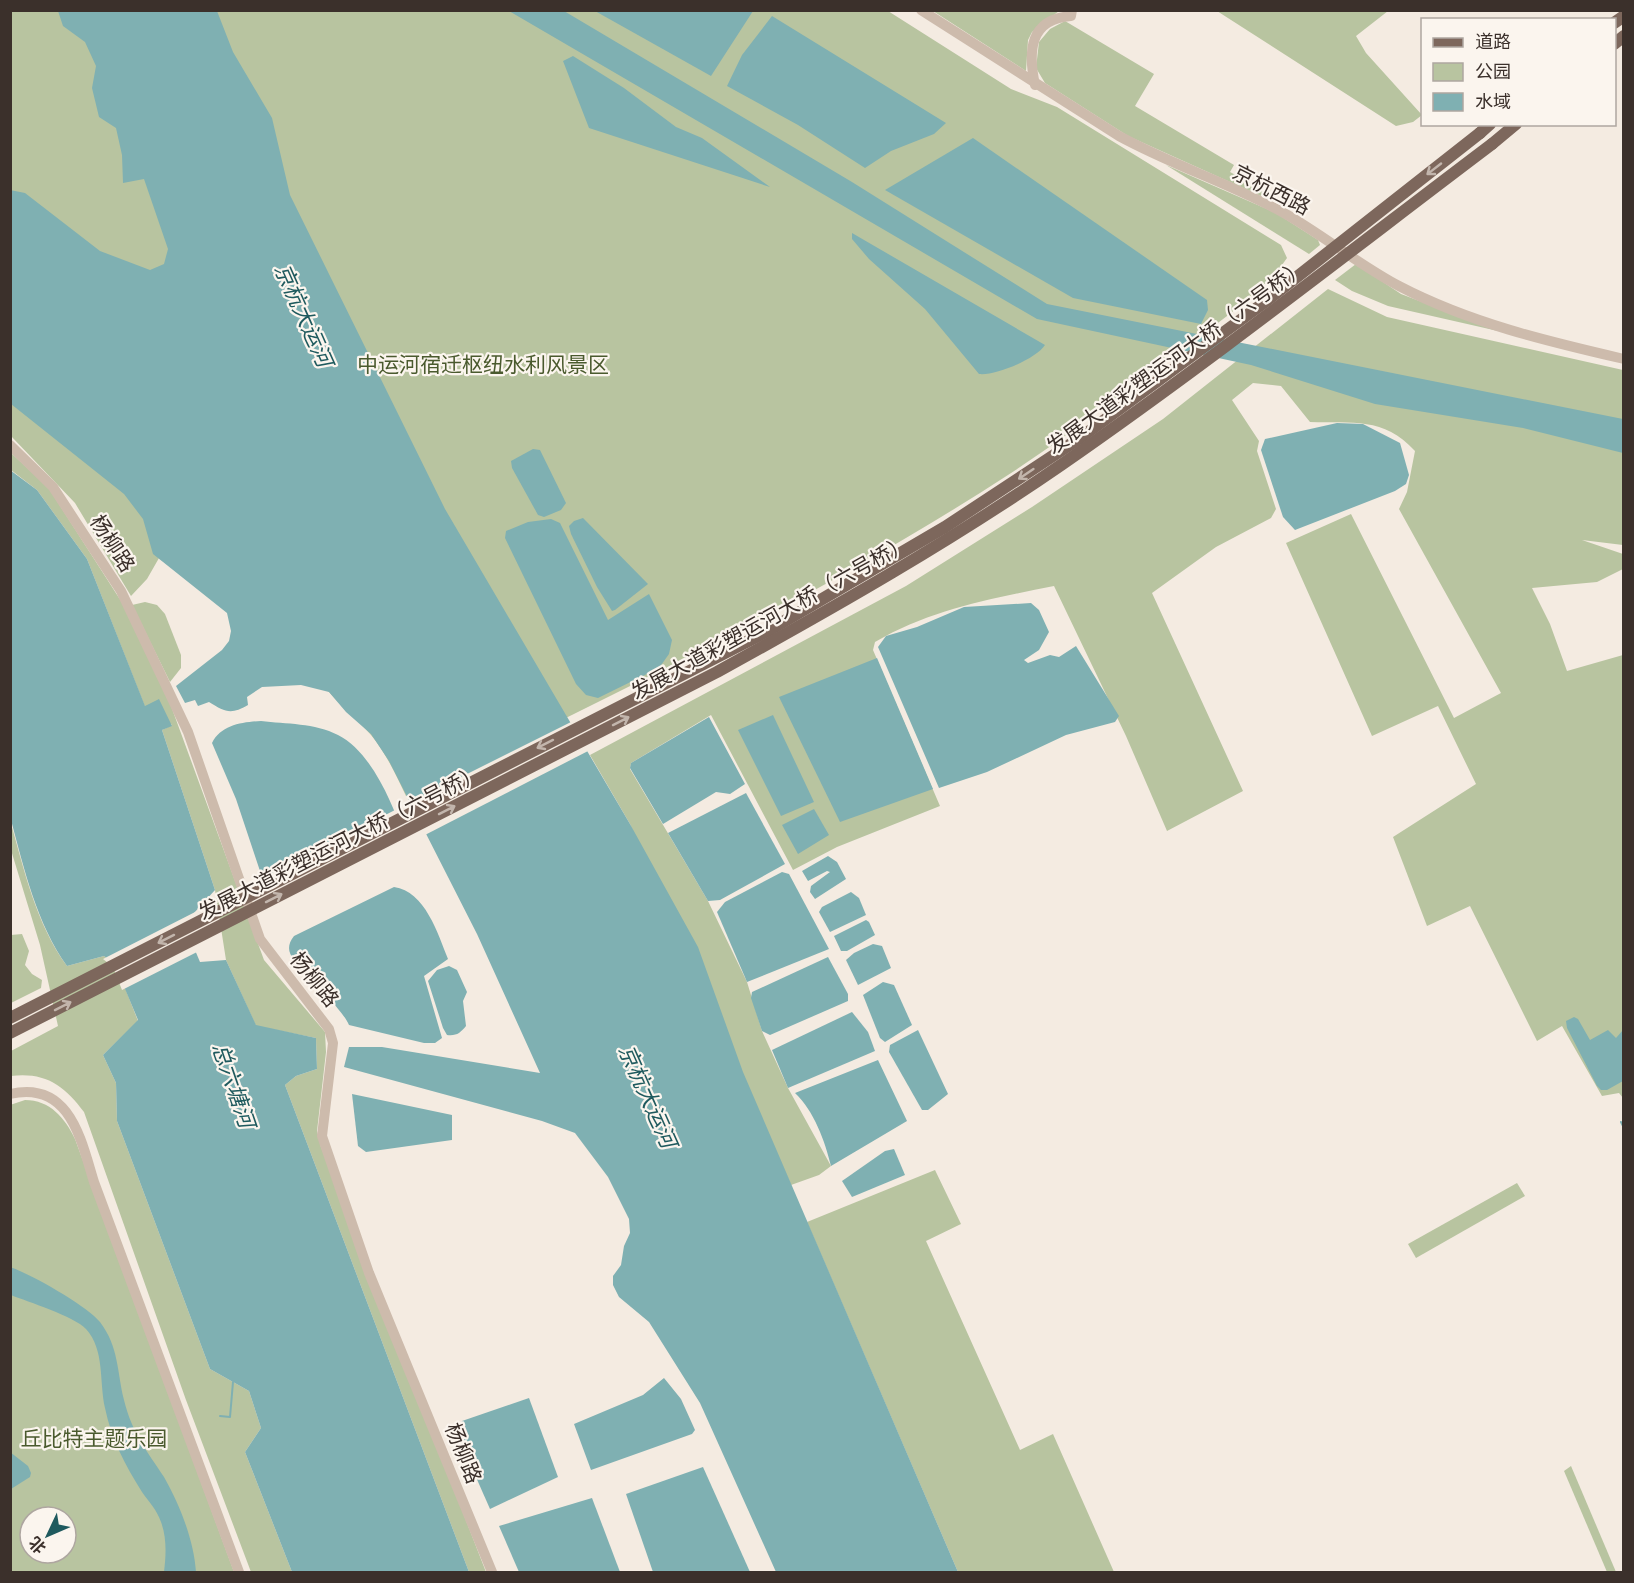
<svg xmlns="http://www.w3.org/2000/svg" width="1634" height="1583" viewBox="0 0 1634 1583" font-family="'Titillium Web','Noto Sans SC',sans-serif">
	<style>
		.green { fill: #b8c4a0; fill-rule: evenodd }
		.water { fill: #7fb0b2 }
		.pier { fill: #f4ebe1 }
		.lines { fill: none; stroke-linecap: round; stroke-linejoin: round }
		.stream { stroke: #7fb0b2; stroke-width: 2 }
		.minor { stroke: #cdbbac; stroke-width: 10 }
		.major { stroke: #7d675c; stroke-width: 12 }
		.major-bridge { stroke: #7d675c; stroke-width: 12 }
		.oneway { stroke: #c2b5ac }
		.labels { text-anchor: middle; dominant-baseline: central; stroke-width: 4.5; stroke-linejoin: round; paint-order: stroke }
		.street-label { font-size: 21px; fill: #3b302b; stroke: #fbf5ee }
		.park-label { font-size: 21px; fill: #4a5a2e; stroke: #fbf5ee }
		.water-label { font-size: 22px; font-style: italic; fill: #1f5a5e; stroke: #fbf5ee }
	</style>
	<rect width="100%" height="100%" fill="#f4ebe1"/>
	<g class="green">
		<path d="M11,11H888L1011,89L1057,107L1281,245L1287,258C1261,297 1190,342 1152,371C1105,407 1057,443 1008,475C817,599 611,696 406,796C396,775 386,753 371,735C358,720 342,707 329,692L159,558L147,579L131,596L75,503L11,436Z"/>
		<path d="M933,11H1059L1032,32L1028,40L1026,71Z"/>
		<path d="M1217,11H1388L1356,36L1366,53L1422,115L1413,122L1396,126Z"/>
		<path d="M1065,21L1154,74L1135,106L1234,165L1230,172L1264,190L1261,196L1128,136L1045,83L1036,68L1039,42L1050,29Z"/>
		<path d="M1166,165L1276,213L1318,240L1320,245L1309,254Z"/>
		<path d="M1356,264L1401,294L1498,331L1388,306L1352,291L1335,280Z"/>
		<path d="M1328,289L1387,317L1623,370V545L1582,540L1623,554V569L1597,582L1532,588L1550,624L1567,671L1623,655V1098L1619,1093L1602,1096L1562,1026L1537,1041L1470,906L1427,926L1393,837L1476,784L1438,706L1372,736L1286,543L1351,514L1454,718L1501,693L1399,509L1407,492L1415,451C1383,416 1353,424 1310,422L1281,386L1253,383L1232,400L1259,441L1257,451L1276,509L1271,518L1216,547L1152,593L1243,791L1167,831L1126,736L1054,586C990,599 932,609 875,642L873,650L940,806L837,847L793,870L711,715L631,763L630,769L708,901L747,982L762,1031L788,1088L831,1166L819,1175L791,1185L630,824L590,755L906,586L1032,507L1163,419Z"/>
		<path d="M10,452L48,487L121,601L167,695L264,960L325,1032L326,1052L317,1131L321,1147L486,1572H469L285,1085L296,1076L317,1069L316,1038L256,1026L226,960L215,890L162,730L172,725L145,707L87,559L37,490L11,470Z"/>
		<path d="M145,602L157,605L165,614L181,655V668L170,682L132,605Z"/>
		<path d="M10,820C24,869 36,924 67,966L104,956L116,965L138,1021L103,1055L116,1083L117,1121L210,1369L249,1391L261,1428L245,1452L292,1572H251L186,1400L84,1112C64,1085 45,1072 11,1076V1051L58,1026L40,945L11,850Z"/>
		<path d="M22,934L29,951L25,965L32,974L42,980L41,988L11,1003V935Z"/>
		<path d="M25,1100C50,1100 65,1118 75,1139L234,1572H11L10,1105ZM30,1517H66V1553H30Z"/>
		<path d="M935,1170L961,1224L926,1241L1020,1450L1053,1434L1114,1572H958L807,1222Z"/>
		<path d="M1517,1183L1525,1196L1416,1258L1408,1244Z"/>
		<path d="M1571,1466L1616,1572H1607L1564,1471Z"/>
	</g>
	<g class="water">
		<path d="M58,11H217L233,52L272,118L290,195L445,509L630,824L698,947L743,1072L958,1572H776L700,1403L649,1322L619,1297L613,1285V1276L621,1265L624,1246L630,1233L629,1219L608,1177L575,1133L542,1121L344,1067L349,1047H382L540,1073L477,934L389,761L371,734L346,712L329,692L301,685L262,687L247,697L248,705C231,715 225,712 209,702L198,706L195,700L185,703L176,686L222,650L229,641L231,631L227,613L153,554L143,519L124,494L11,404L10,190L25,193L100,251L150,270L164,264L168,249L144,179L123,183L122,155L116,128L99,117L92,88L96,66L85,42L63,26Z"/>
		<path d="M509,11H564L852,182L1047,304L1623,419V453L1523,428L1375,404L1251,365L1037,319Z"/>
		<path d="M595,11H753L711,76Z"/>
		<path d="M772,16L946,123L934,134L891,151L865,168L798,125L727,86L742,55Z"/>
		<path d="M573,56L624,88L676,127L702,138L770,187L589,128L563,61Z"/>
		<path d="M973,138L1207,300L1208,310L1201,324L1073,298L885,190Z"/>
		<path d="M852,233L1045,345C1036,359 995,376 979,374L925,309L869,259L852,239Z"/>
		<path d="M1337,423L1363,424L1400,443L1409,475L1406,484L1395,491L1295,530L1283,517L1261,450L1265,439Z"/>
		<path d="M533,449L540,450L566,503L561,510L544,517L538,515L512,468L511,461Z"/>
		<path d="M10,470L37,490L87,559L145,706L159,699L172,726L162,730L215,890L184,924L200,962L226,960L256,1025L316,1038L317,1069L296,1076L285,1085L469,1572H292L245,1452L261,1428L249,1391L210,1369L117,1121L116,1083L103,1055L138,1020L115,965L104,956L67,966C37,924 24,869 11,820Z"/>
		<path d="M583,518L648,584L615,610L612,611L597,587L571,534L569,526L574,521Z"/>
		<path d="M551,519L560,523L608,620L649,594L672,640L669,654L659,668L598,698L586,695L576,684L505,538L506,531L528,522Z"/>
		<path d="M1031,603L1039,610L1049,632L1039,650L1024,660L1028,663L1050,655L1059,657L1076,646L1119,716L1115,722L1066,735L987,772L939,788L878,647L886,636L917,627L964,607Z"/>
		<path d="M877,658L933,789L840,822L779,697Z"/>
		<path d="M773,715L814,802L781,816L738,730Z"/>
		<path d="M709,717L745,784L730,794L716,792L663,824L630,768L631,763Z"/>
		<path d="M261,721C286,724 315,723 338,735C372,752 393,805 405,839L277,906L260,871L236,799L212,743C221,725 242,722 261,721Z"/>
		<path d="M746,793L785,864L720,900L708,901L668,833Z"/>
		<path d="M814,809L829,835L798,854L782,825Z"/>
		<path d="M828,856L837,862L846,879L815,899L810,892L811,886L830,872L827,871L808,881L802,871Z"/>
		<path d="M782,872L789,874L829,949L747,982L717,912L725,902Z"/>
		<path d="M394,887C425,891 438,934 448,959L424,976L442,1038L435,1043H424L349,1025C344,1014 336,1008 330,998C328,994 327,989 325,985C316,971 275,960 294,936Z"/>
		<path d="M851,892L859,898L866,915L830,932L819,912L822,907Z"/>
		<path d="M866,920L869,922L875,935L847,951H841L834,936Z"/>
		<path d="M873,944L882,946L891,968L858,985L846,960L854,953Z"/>
		<path d="M828,957L848,994V1001L770,1035L762,1031L751,998L752,992Z"/>
		<path d="M449,966L457,970L467,992L463,1001L466,1026C460,1033 457,1036 447,1035L443,1028L428,981L437,970Z"/>
		<path d="M883,982L894,985L912,1025L885,1042L880,1038L863,995Z"/>
		<path d="M852,1012L868,1032L875,1051L788,1088L772,1050Z"/>
		<path d="M1574,1017L1578,1019L1590,1040L1608,1030L1616,1038L1623,1030V1081L1607,1090H1601L1597,1086L1567,1028L1566,1021Z"/>
		<path d="M918,1030L948,1094L928,1110H922L889,1052L890,1045Z"/>
		<path d="M878,1060L907,1121L831,1166C825,1141 814,1111 795,1093Z"/>
		<path d="M352,1094L452,1115V1140L366,1152L358,1146Z"/>
		<path d="M894,1149L905,1175L852,1197L842,1181L885,1151Z"/>
		<path d="M10,1267C31,1274 87,1306 100,1322C119,1347 117,1372 124,1400C132,1433 147,1451 164,1477C180,1505 194,1541 196,1572H164C166,1556 167,1538 161,1522C157,1510 149,1502 142,1492C125,1465 111,1438 105,1408C99,1381 105,1350 86,1329C74,1316 28,1302 11,1295Z"/>
		<path d="M664,1378L681,1399L695,1430L692,1434L591,1470L574,1424L643,1395Z"/>
		<path d="M529,1398L558,1477L490,1509L457,1434L462,1421Z"/>
		<path d="M10,1452L28,1466L31,1473L30,1477L11,1489Z"/>
		<path d="M703,1467L750,1572H653L626,1494Z"/>
		<path d="M592,1498L620,1572H519L499,1526Z"/>
	</g>
	<g class="pier">
		<path d="M573,721L590,750L423,836L407,804Z"/>
		<path d="M397,809L408,838L403,846L279,909L275,908L260,879Z"/>
		<path d="M201,909L187,924L199,951L122,990L113,967L103,959Z"/>
	</g>
	<g class="lines">
		<g class="stream">
			<path d="M1621,1122L1624,1128"/>
			<path d="M220,1416L230,1417L233,1382"/>
		</g>
		<g class="minor">
			<path d="M921,10L1119,136C1172,165 1231,184 1284,213C1323,235 1359,265 1399,286C1470,323 1546,341 1624,359"/>
			<path d="M1035,85C1028,52 1029,19 1071,16L1072,10"/>
			<path d="M10,445L53,487L121,591L188,732L260,939L329,1029L333,1043L322,1136L369,1273L492,1572"/>
			<path d="M10,1094C70,1080 81,1140 94,1182L239,1572"/>
		</g>
		<g class="major">
			<path d="M1614,23L1624,16"/>
			<path d="M1614,44L1624,36"/>
			<path d="M1480,133L1490,124"/>
			<path d="M1492,144L1516,124"/>
		</g>
		<g class="major-bridge">
			<path d="M10,1018L766,632L945,527L1080,438L1265,302L1480,133"/>
			<path d="M10,1033L717,672C835,607 951,541 1061,465C1208,363 1349,252 1492,144"/>
		</g>
	</g>
	<defs><path id="oneway-shaft" d="M-6 0H5M1.5-3L5.5 0L1.5 3" fill="none" stroke-width="1.6" stroke-linecap="round" stroke-linejoin="round" transform="scale(1.5)"/></defs>
	<g class="oneway">
		<use href="#oneway-shaft" transform="translate(1434 169) rotate(142)"/>
		<use href="#oneway-shaft" transform="translate(1026 474) rotate(146)"/>
		<use href="#oneway-shaft" transform="translate(621 721) rotate(-27)"/>
		<use href="#oneway-shaft" transform="translate(545 744) rotate(153)"/>
		<use href="#oneway-shaft" transform="translate(447 810) rotate(-27)"/>
		<use href="#oneway-shaft" transform="translate(274 898) rotate(-27)"/>
		<use href="#oneway-shaft" transform="translate(166 939) rotate(153)"/>
		<use href="#oneway-shaft" transform="translate(63 1006) rotate(-27)"/>
	</g>
	<g class="labels">
		<g class="street-label">
			<text transform="translate(1272 189) rotate(27)">京杭西路</text>
			<text transform="translate(1176 356) rotate(-36)">发展大道彩塑运河大桥（六号桥）</text>
			<text transform="translate(113 543) rotate(57)">杨柳路</text>
			<text transform="translate(770 617) rotate(-29)">发展大道彩塑运河大桥（六号桥）</text>
			<text transform="translate(340 842) rotate(-27)">发展大道彩塑运河大桥（六号桥）</text>
			<text transform="translate(315 979) rotate(51)">杨柳路</text>
			<text transform="translate(464 1453) rotate(68)">杨柳路</text>
		</g>
		<g class="park-label">
			<text x="483" y="364">中运河宿迁枢纽水利风景区</text>
			<text x="94" y="1438">丘比特主题乐园</text>
		</g>
		<g class="water-label">
			<text transform="translate(304 315) rotate(66)">京杭大运河</text>
			<text transform="translate(234 1085) rotate(71)">总六塘河</text>
			<text transform="translate(648 1096) rotate(66)">京杭大运河</text>
		</g>
	</g>
	<rect width="1634" height="1583" fill="none" stroke="#3b302b" stroke-width="24"/>
	<rect x="1421" y="18" width="195" height="108" fill="#fbf5ee" stroke="#aea6a0" stroke-width="1.5"/>
	<rect x="1433" y="38" width="30" height="9" fill="#7d675c" stroke="#aea6a0" stroke-width="1.5"/>
	<text x="1475" y="48" font-size="18" fill="#3b302b">道路</text>
	<rect x="1433" y="63" width="30" height="18" fill="#b8c4a0" stroke="#aea6a0" stroke-width="1.5"/>
	<text x="1475" y="78" font-size="18" fill="#3b302b">公园</text>
	<rect x="1433" y="93" width="30" height="18" fill="#7fb0b2" stroke="#aea6a0" stroke-width="1.5"/>
	<text x="1475" y="108" font-size="18" fill="#3b302b">水域</text>
	<g transform="translate(48 1535) rotate(226)"><circle r="28" fill="#fbf5ee" stroke="#aea6a0" stroke-width="1.5"/>
	<path d="M0-4.5L10 22L0 15L-10 22Z" fill="#1f5a5e"/>
	<text y="-9" font-size="16" font-weight="bold" text-anchor="middle" fill="#3b302b">北</text>
	</g>
</svg>
